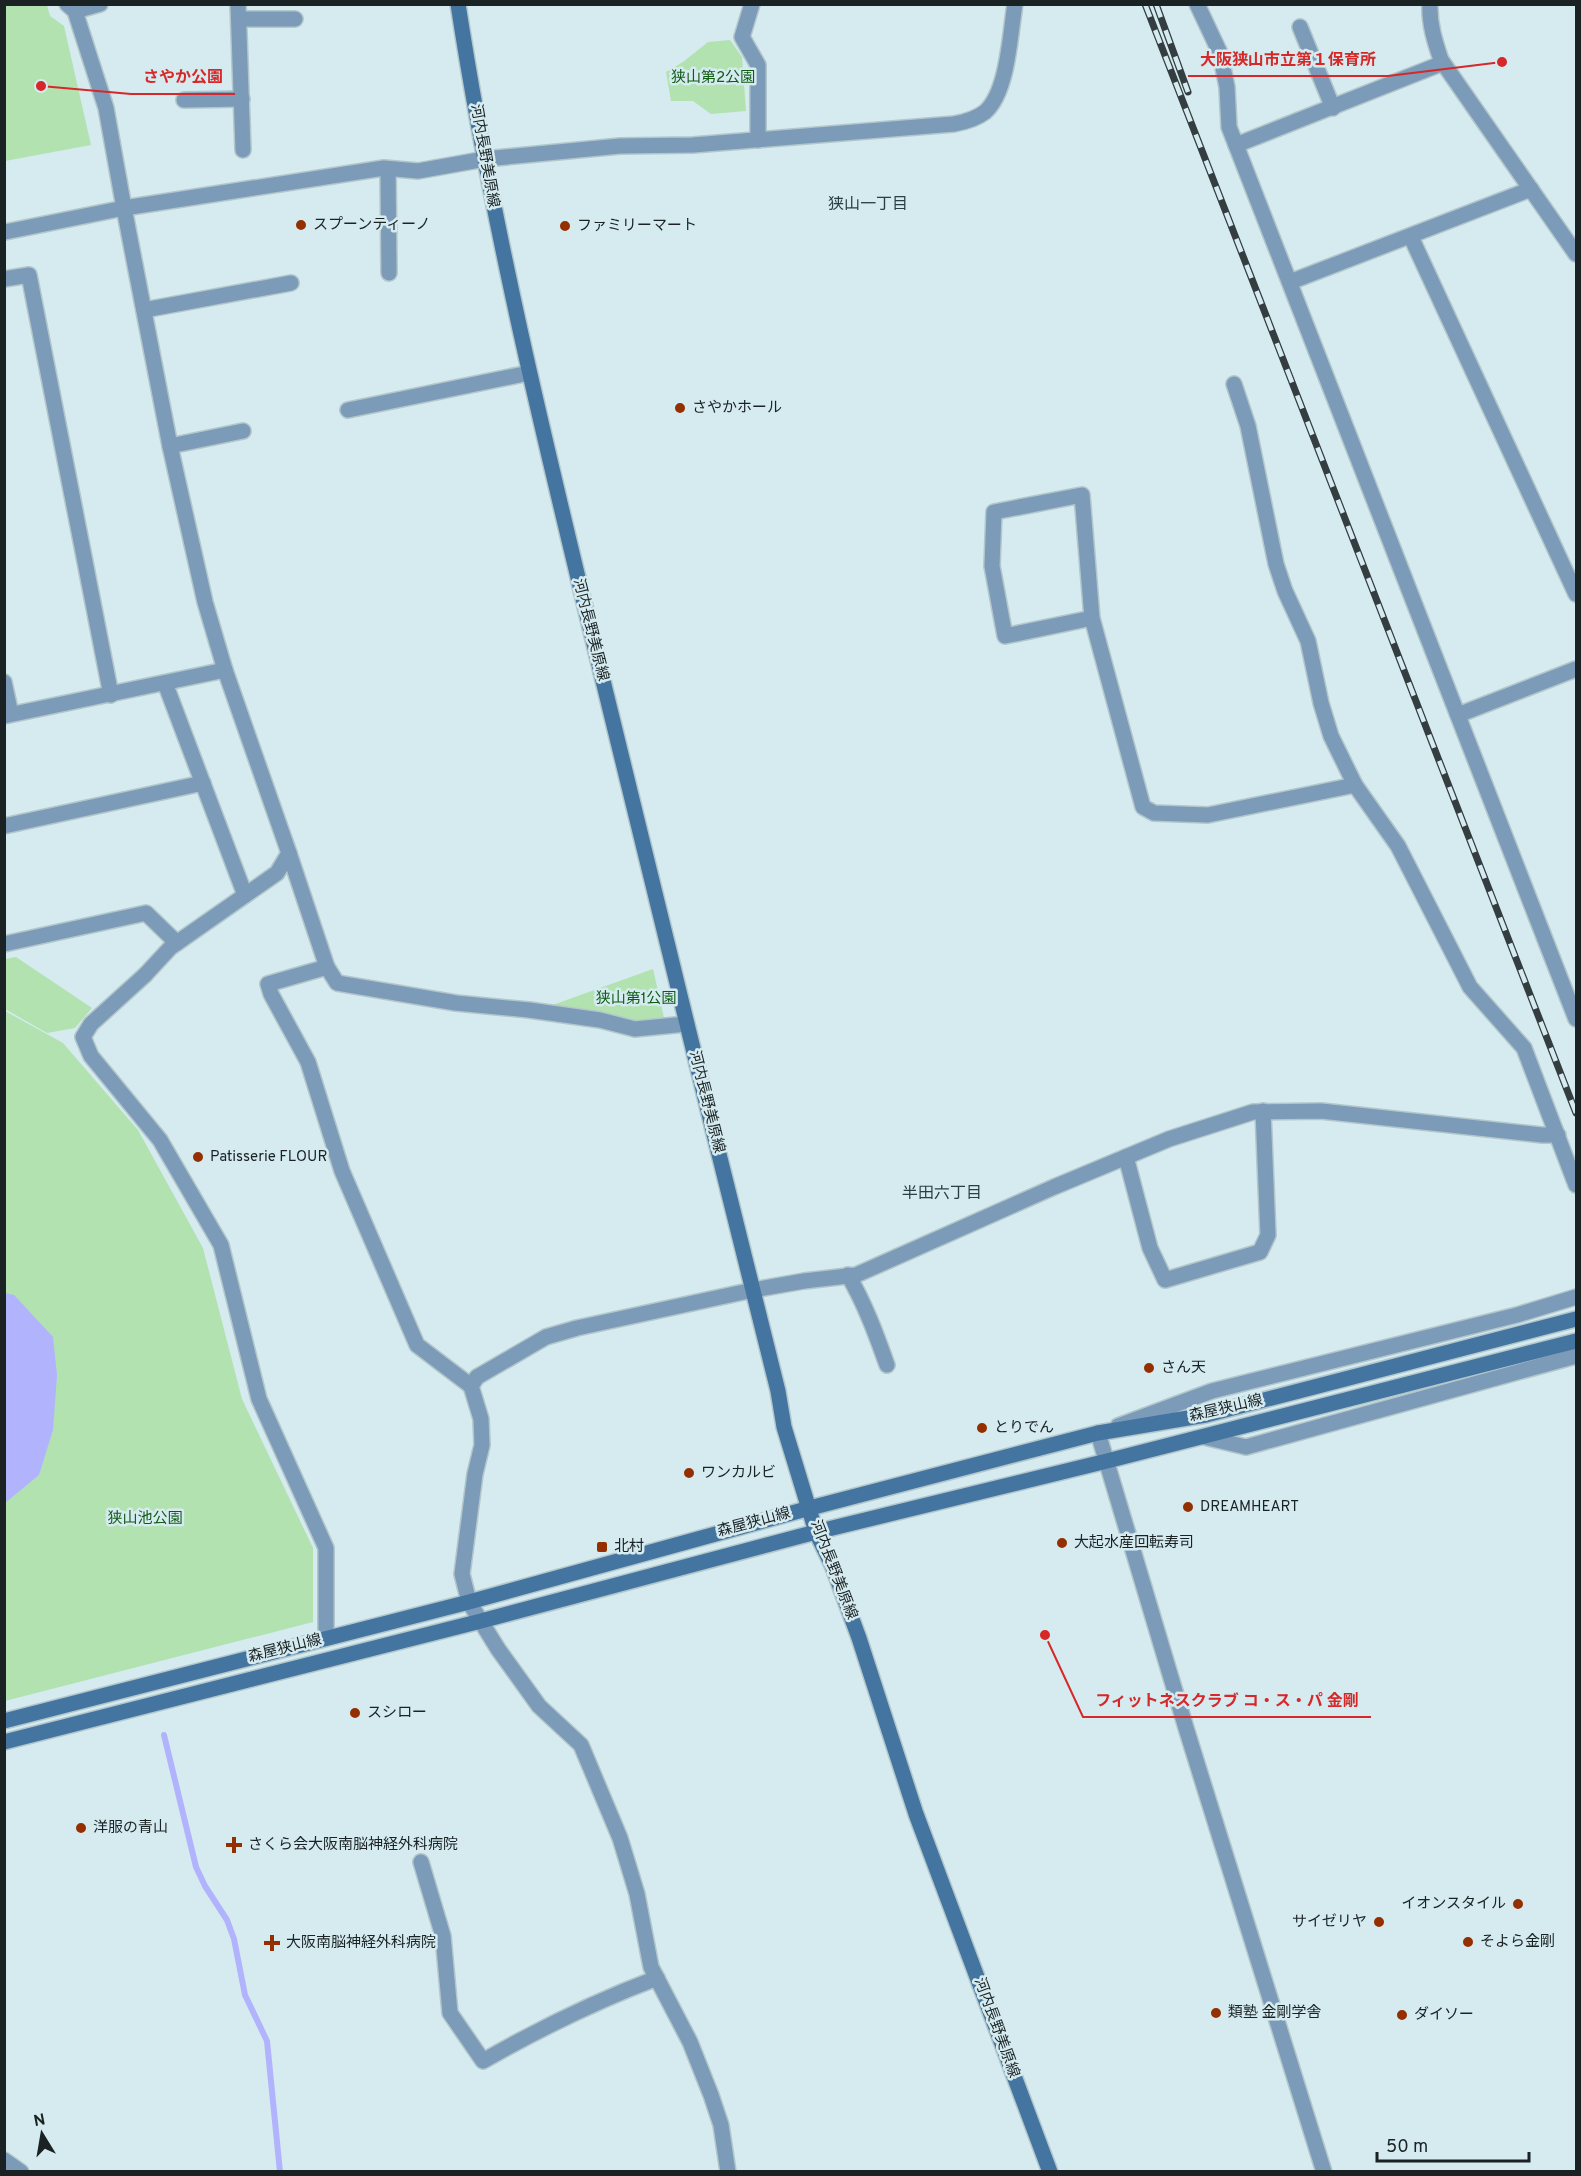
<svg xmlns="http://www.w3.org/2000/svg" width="1581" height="2176" viewBox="0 0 1581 2176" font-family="Overpass,'Noto Sans JP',sans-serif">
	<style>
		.green { fill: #b2e2b0 }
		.water { fill: #b1b4fc }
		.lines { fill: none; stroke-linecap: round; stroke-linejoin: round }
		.stream { stroke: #b1b4fc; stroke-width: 6 }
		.minor-casing { stroke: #b3c7cb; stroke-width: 18 }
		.tertiary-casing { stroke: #b3c7cb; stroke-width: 18 }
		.secondary-casing { stroke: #b3c7cb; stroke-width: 18 }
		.minor { stroke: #7b9bb9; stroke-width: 15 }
		.tertiary { stroke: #7b9bb9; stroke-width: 15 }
		.secondary { stroke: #4475a1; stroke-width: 15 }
		.rail-casing { stroke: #343e41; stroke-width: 7 }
		.rail { stroke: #d5ebf0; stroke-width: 4.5; stroke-dasharray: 14; stroke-linecap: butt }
		.poi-dot { fill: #942f00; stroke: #d5ebf0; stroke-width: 2 }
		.labels { text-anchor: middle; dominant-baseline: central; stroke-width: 5; stroke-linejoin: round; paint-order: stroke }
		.park-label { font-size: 15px; fill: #105c15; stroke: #d5ebf0 }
		.street-label { font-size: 15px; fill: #1a2224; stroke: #d5ebf0 }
		.poi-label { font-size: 15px; fill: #1a2224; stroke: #d5ebf0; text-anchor: start }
		.neighbourhood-label { font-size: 16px; fill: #2c3e42; stroke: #d5ebf0 }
		.leader { fill: none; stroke: #d62828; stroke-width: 2 }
		.callout-dot { fill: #d62828; stroke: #d5ebf0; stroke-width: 2 }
		.callout-label { font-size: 16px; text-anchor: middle; font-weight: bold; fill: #d62828; stroke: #d5ebf0; stroke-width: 5; stroke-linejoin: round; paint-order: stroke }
	</style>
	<rect width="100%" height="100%" fill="#d5ebf0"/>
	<g class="green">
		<path d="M5,4L47,5L50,16L64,26L91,145L5,161Z"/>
		<path d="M730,40L742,57L746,111L711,114L693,101H671L666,72L683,62L708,42Z"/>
		<path d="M16,957L92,1008L75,1028L47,1033L5,1009V959Z"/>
		<path d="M653,969L665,1022L640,1023L547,1007Z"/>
		<path d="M5,1011L63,1043L138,1130L203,1248L242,1399L313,1548V1622L5,1701Z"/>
	</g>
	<path class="water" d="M5,1293L14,1295L53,1337L57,1375L53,1430L39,1475L5,1503Z"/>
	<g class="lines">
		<path class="stream" d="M164,1735L196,1867L205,1886L227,1920L234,1939L245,1995L267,2041L280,2172"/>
		<g class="minor-casing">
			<g id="minor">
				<path d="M67,4L75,11L106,108L124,208"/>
				<path d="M238,4L243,150"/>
				<path d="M752,4L742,37L758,65V140"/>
				<path d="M1197,4L1220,53L1227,87L1229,127L1576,1019"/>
				<path d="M1430,4C1429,24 1435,42 1441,60L1576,254"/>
				<path d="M75,11L100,4"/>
				<path d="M239,19H295"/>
				<path d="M1300,27L1333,108"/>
				<path d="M184,100L242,99"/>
				<path d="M1236,145L1443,63"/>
				<path d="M388,169L389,273"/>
				<path d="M1411,237L1576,594"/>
				<path d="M4,279L29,275L111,695"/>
				<path d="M1290,282L1531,189"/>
				<path d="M144,310L291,283"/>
				<path d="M1234,384L1248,426L1276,564L1285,591L1308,641L1321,703L1331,736L1355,785L1398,846L1470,987L1524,1048L1576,1185"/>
				<path d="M348,410L529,373"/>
				<path d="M170,446L243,431"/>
				<path d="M1092,618L1005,636L992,566L994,512L1082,495L1092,618L1143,807L1154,813L1208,815L1355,785"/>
				<path d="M4,682L11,714"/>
				<path d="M165,683L245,895"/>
				<path d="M1458,715L1576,669"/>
				<path d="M4,716L225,670"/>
				<path d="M4,826L203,783"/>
				<path d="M289,853L327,967L268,984L271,994L308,1062L342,1171L417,1345L471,1386"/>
				<path d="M4,944L146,913L177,943"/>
				<path d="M327,967L337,983L456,1003L529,1010L600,1020L635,1029L686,1024"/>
				<path d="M145,975L91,1024L83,1037L91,1056L160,1140L221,1245L259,1399L326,1548V1638"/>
				<path d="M1126,1157L1150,1248L1165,1280L1260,1252L1268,1235L1263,1111"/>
				<path d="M848,1275C865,1304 876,1334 887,1365"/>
				<path d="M1118,1426L1212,1391L1517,1315L1576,1297"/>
				<path d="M1204,1437L1246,1447L1576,1356"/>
				<path d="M421,1862L443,1936L450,2013L483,2061C539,2029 596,2001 657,1978"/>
				<path d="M4,2160L21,2172"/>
				<path d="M728,2172L721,2125L711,2095L690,2042L651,1967L637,1894L620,1838L581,1745L539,1706L498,1649L469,1602L462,1574L475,1474L482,1445L481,1419L471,1386L477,1377L546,1337L577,1328L753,1290L804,1281L856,1275L1054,1187L1169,1139L1253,1112L1321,1111L1542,1135H1558"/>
			</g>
		</g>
		<g class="tertiary-casing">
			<g id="tertiary">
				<path d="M124,208L170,446L205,602L225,670L289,853L277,873L171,947L145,975"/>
				<path d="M5,232L124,208L384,168L418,171L485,159L620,146L693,145L954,124C965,122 976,119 985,112C1008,92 1010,34 1015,4"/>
				<path d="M1098,1433L1186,1728L1324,2172"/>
			</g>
		</g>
		<g class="secondary-casing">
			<g id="secondary">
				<path d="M458,4C494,238 551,467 607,697C663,928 720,1160 778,1391L784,1427L816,1532L832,1565L859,1638L916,1814L1050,2172"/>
				<path d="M4,1721L469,1602L810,1508L1098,1433L1206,1415L1576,1319"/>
				<path d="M4,1742L481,1621L816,1532L1107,1461L1576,1341"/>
			</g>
		</g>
		<use href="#minor" class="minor"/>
		<use href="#tertiary" class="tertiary"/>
		<use href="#secondary" class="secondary"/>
		<g class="rail-casing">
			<g id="rail">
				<path d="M1145,4L1576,1113"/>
				<path d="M1156,4L1188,92"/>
			</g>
		</g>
		<use href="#rail" class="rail"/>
	</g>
	<g class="poi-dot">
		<circle cx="301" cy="225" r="6"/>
		<circle cx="565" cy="226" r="6"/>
		<circle cx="680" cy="408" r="6"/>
		<circle cx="198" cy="1157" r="6"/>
		<circle cx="1149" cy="1368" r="6"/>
		<circle cx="982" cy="1428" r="6"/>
		<circle cx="689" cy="1473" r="6"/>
		<circle cx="1188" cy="1507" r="6"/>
		<circle cx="1062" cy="1543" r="6"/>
		<rect x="596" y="1541" width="12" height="12" rx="3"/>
		<circle cx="355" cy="1713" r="6"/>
		<circle cx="81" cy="1828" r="6"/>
		<path d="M231 1836h6v6h6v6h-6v6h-6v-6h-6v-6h6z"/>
		<circle cx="1518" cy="1904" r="6"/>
		<circle cx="1379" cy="1922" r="6"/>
		<circle cx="1468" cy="1942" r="6"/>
		<path d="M269 1934h6v6h6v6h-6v6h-6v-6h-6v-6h6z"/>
		<circle cx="1216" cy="2013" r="6"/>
		<circle cx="1402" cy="2015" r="6"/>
	</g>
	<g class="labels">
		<g class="park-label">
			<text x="713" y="78">狭山第2公園</text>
			<text x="636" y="999">狭山第1公園</text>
			<text x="145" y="1519">狭山池公園</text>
		</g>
		<g class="street-label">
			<text transform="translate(484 156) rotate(80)">河内長野美原線</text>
			<text transform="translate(590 630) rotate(76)">河内長野美原線</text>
			<text transform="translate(706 1102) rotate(76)">河内長野美原線</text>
			<text transform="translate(1226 1409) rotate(-13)">森屋狭山線</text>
			<text transform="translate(754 1523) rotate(-15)">森屋狭山線</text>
			<text transform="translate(833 1570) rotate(69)">河内長野美原線</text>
			<text transform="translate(285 1649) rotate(-14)">森屋狭山線</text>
			<text transform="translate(996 2028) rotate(70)">河内長野美原線</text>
		</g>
		<g class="poi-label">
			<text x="313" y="225">スプーンティーノ</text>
			<text x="577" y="226">ファミリーマート</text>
			<text x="692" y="408">さやかホール</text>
			<text x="210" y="1157">Patisserie FLOUR</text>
			<text x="1161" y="1368">さん天</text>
			<text x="994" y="1428">とりでん</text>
			<text x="701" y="1473">ワンカルビ</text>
			<text x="1200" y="1507">DREAMHEART</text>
			<text x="1074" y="1543">大起水産回転寿司</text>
			<text x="614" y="1547">北村</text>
			<text x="367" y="1713">スシロー</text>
			<text x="93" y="1828">洋服の青山</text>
			<text x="248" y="1845">さくら会大阪南脳神経外科病院</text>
			<text x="1506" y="1904" text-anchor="end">イオンスタイル</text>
			<text x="1367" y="1922" text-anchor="end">サイゼリヤ</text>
			<text x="1480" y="1942">そよら金剛</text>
			<text x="286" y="1943">大阪南脳神経外科病院</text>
			<text x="1228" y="2013">類塾 金剛学舎</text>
			<text x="1414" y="2015">ダイソー</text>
		</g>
		<g class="neighbourhood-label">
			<text x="868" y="205">狭山一丁目</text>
			<text x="942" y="1194">半田六丁目</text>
		</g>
	</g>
	<path class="leader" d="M1502 62L1388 76H1188M41 86L131 94H235M1045 1635L1083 1717H1371"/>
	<g class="callout-dot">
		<circle cx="1502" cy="62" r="6"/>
		<circle cx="41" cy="86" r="6"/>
		<circle cx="1045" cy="1635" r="6"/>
	</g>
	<g class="callout-label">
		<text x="1288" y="65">大阪狭山市立第１保育所</text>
		<text x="183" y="82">さやか公園</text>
		<text x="1227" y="1706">フィットネスクラブ コ・ス・パ 金剛</text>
	</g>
	<rect width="1581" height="2176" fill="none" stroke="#1a2224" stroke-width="12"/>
	<g transform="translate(42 2134) rotate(349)" stroke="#d5ebf0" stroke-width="4.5" paint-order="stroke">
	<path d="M0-4.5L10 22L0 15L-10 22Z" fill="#1a2224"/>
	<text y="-9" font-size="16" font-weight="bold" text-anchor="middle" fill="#1a2224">N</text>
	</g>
	<path d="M1377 2152v9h152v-9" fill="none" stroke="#1a2224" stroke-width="3"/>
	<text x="1386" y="2152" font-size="18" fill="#1a2224" stroke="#d5ebf0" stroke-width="4.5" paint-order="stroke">50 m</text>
</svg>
